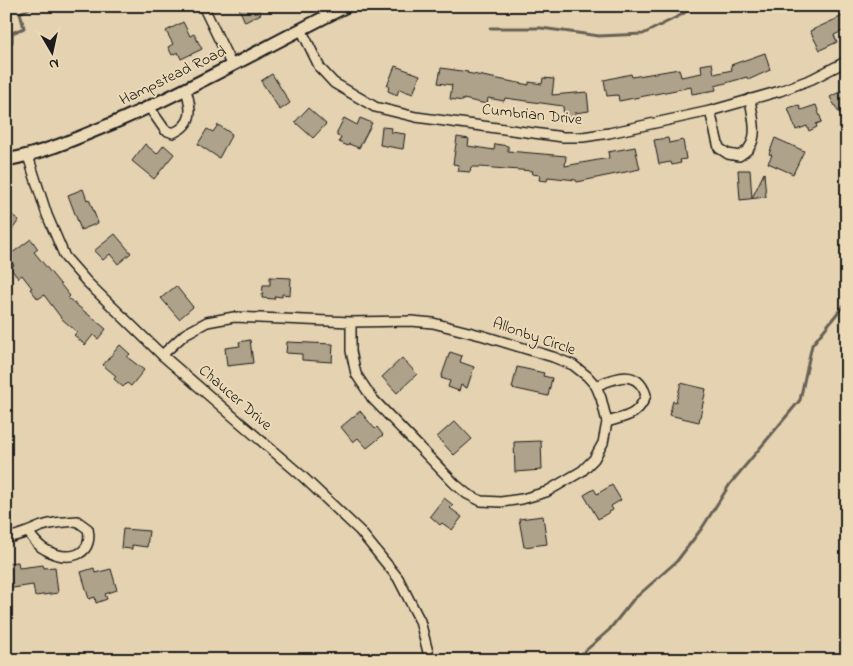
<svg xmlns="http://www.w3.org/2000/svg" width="853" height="666" viewBox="0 0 853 666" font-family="'Indie Flower',sans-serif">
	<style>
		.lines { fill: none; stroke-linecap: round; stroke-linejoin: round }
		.stream { stroke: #686154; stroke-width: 3 }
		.building { fill: #afa28a; stroke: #1c1c1c }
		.minor-casing { stroke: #1c1c1c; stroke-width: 12 }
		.tertiary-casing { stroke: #1c1c1c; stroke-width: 15 }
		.minor { stroke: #ecdab7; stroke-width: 9 }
		.tertiary { stroke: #ecdab7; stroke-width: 11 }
		.labels { text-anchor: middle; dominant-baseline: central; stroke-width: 4; stroke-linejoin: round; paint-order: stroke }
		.street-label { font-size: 16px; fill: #1c1c1c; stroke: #ecdab7 }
	</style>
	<rect width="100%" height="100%" fill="#e4d2b1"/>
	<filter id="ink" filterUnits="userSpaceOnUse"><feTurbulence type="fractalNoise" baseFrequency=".02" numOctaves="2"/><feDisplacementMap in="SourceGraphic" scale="10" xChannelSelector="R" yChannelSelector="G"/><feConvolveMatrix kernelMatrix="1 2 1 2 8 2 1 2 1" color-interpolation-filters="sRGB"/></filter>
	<g filter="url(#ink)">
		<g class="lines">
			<g class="stream">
				<path d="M490,28H541L599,36L643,34L681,15L694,6"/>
				<path d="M6,47L12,42V33L24,28L20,13L34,6"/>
				<path d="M575,660L609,630L633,600L677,561L702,528L730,484L800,400L812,345L847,301"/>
			</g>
		</g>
		<g class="building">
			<path d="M238,6H257L261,14L245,22Z"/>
			<path d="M847,14V29L834,35L837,42L820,50L810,31Z"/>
			<path d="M183,22L190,36L194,34L202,49L181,59L178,52L172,55L168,47L173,44L166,31Z"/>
			<path d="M765,53L770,70L748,80L747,77L715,86L716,90L692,94L691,87L619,101L618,95L607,96L604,80L631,74L632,77L679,69L681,77L702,73L701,65L712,63L714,74L732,70L731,65Z"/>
			<path d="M395,66L420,75L413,94L399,89L397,95L388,91L389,86H387Z"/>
			<path d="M441,68L468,72L467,73L529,85V82L542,84L543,78L554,79L552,95L587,92L589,111L575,113L576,118L564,119L563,106L505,98L504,101L488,98L487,104L463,99V101L450,99L452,85L438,83Z"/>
			<path d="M272,74L290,103L280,110L261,81Z"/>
			<path d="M847,88V109L839,113L830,97Z"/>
			<path d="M799,105L801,110L816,105L822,122L816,124L817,127L809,131L807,126L796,130L788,108Z"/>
			<path d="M308,108L326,124L313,138L295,122Z"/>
			<path d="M344,118L357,125L360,118L372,123L359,148L349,144L348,146L339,142L341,137L337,136V132Z"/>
			<path d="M218,125L232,134L219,158L198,144L207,129L213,132Z"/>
			<path d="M382,127L392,128L391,132L405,134L403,149L380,145Z"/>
			<path d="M457,137L469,139L468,146L494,150L495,144L508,146V151L566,156L565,166L609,158L608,152L635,147L640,169L577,182L576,180L548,177L547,181L539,180L540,175L532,174L533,171L480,167H471L470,172L458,171L459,165L453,164Z"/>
			<path d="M668,138L669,143L683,140L686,159L680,160L681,163L672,165L671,162L659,164L654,140Z"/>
			<path d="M775,138L804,151L793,174L768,163L772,155L769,154Z"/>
			<path d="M145,144L157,154L164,145L174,154L154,179L132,161Z"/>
			<path d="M738,170H750L752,198L764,173L766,197L740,200Z"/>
			<path d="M83,189L87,200L89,199L98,223L81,230L68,195Z"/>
			<path d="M6,211L19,220L6,238Z"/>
			<path d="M115,234L131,253L118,264L110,254L103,260L94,251Z"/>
			<path d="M31,239L38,249L34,252L70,296L68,298L106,329L98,339L93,335L85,345L74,335L77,332L62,319L44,295L38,299L30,289L32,288L22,275L18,278L10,268L14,265L7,257Z"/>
			<path d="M270,277L291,278L290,295L282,294V297L275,296L274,299L262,298L263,285H270Z"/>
			<path d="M176,286L193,307L179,319L161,298Z"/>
			<path d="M250,340L253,363L227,366L225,348L240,346L239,342Z"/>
			<path d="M287,342L333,344L332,362L302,360V354L286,353Z"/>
			<path d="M120,345L130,354L127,357L144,370L131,386L127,383L123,387L114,379L116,376L103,365Z"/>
			<path d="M450,352L462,356L460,362L474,367L467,388L461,385L459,391L448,387L450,381L441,378Z"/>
			<path d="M402,358L417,374L397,393L382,377Z"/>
			<path d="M517,367L544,373L543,376L552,378L548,396L512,388Z"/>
			<path d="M681,383L706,389L699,422L669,415L673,401L676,402Z"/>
			<path d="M360,411L375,429L377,427L383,435L367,448L358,438L353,442L341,427Z"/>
			<path d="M455,421L472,439L454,455L437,437Z"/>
			<path d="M541,441L542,470L515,472L514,442Z"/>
			<path d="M612,485L621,500L611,506L613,510L598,519L584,495L594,489L597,494Z"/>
			<path d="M444,498L453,505L450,508L462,517L452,530L442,523L440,525L430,516Z"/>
			<path d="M543,516L547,544L524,547L519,519Z"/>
			<path d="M123,529L149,531L147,547L132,545V549L121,548Z"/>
			<path d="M18,562L19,568L43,565L44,568L55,567L58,593L35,596L33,585L6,589V563Z"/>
			<path d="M94,568L95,573L111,569L117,590L105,594L107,599L96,603L95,597L89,599L81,572Z"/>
		</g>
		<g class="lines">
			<g class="minor-casing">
				<g id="minor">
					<path d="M203,6L232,66"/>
					<path d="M301,29L320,68L334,83L375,107L416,117L563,137H583L609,133L710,111L780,91L812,79L847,61"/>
					<path d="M149,107L165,130L173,133C194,124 192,109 186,90"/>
					<path d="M710,111L719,148L728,154L739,156C742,154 747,151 749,148C759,135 752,114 750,99"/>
					<path d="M28,156L47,215L65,257L87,282L162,355L302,476L360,531L398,578L420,621L430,660"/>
					<path d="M162,355L185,334L207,322L234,317L351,322L411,321L433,323L484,336L553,357L573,365L587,376L596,386L601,398L607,422L603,443L594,459L582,471L546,492L522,499L501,502L481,501L467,494L455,484L372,398L356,374L351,351V322"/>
					<path d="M596,386C615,378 637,368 646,395C638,416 627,416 607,422"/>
					<path d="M6,538C19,536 25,533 37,528C49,522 64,522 77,521L88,529C94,557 66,562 46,550C38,546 34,540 29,533"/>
				</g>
			</g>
			<g class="tertiary-casing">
				<path id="tertiary" d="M6,160C45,153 82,136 118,121C196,87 270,44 347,6"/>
			</g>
			<use href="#minor" class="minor"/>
			<use href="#tertiary" class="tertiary"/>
		</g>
	</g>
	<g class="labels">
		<g class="street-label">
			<text transform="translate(173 76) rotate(-26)">Hampstead Road</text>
			<text transform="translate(532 115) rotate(6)">Cumbrian Drive</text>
			<text transform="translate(534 337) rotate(19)">Allonby Circle</text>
			<text transform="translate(235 398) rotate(41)">Chaucer Drive</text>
		</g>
	</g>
	<rect width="853" height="666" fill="none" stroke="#ecdab7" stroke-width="25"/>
	<rect x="12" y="12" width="828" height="641" fill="none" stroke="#1c1c1c" stroke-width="2" filter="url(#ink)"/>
	<g transform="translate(52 52) rotate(171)" stroke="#ecdab7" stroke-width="4" paint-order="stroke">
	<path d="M0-4L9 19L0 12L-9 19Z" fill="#1c1c1c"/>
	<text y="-8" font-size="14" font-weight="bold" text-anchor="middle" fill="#1c1c1c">N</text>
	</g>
</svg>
